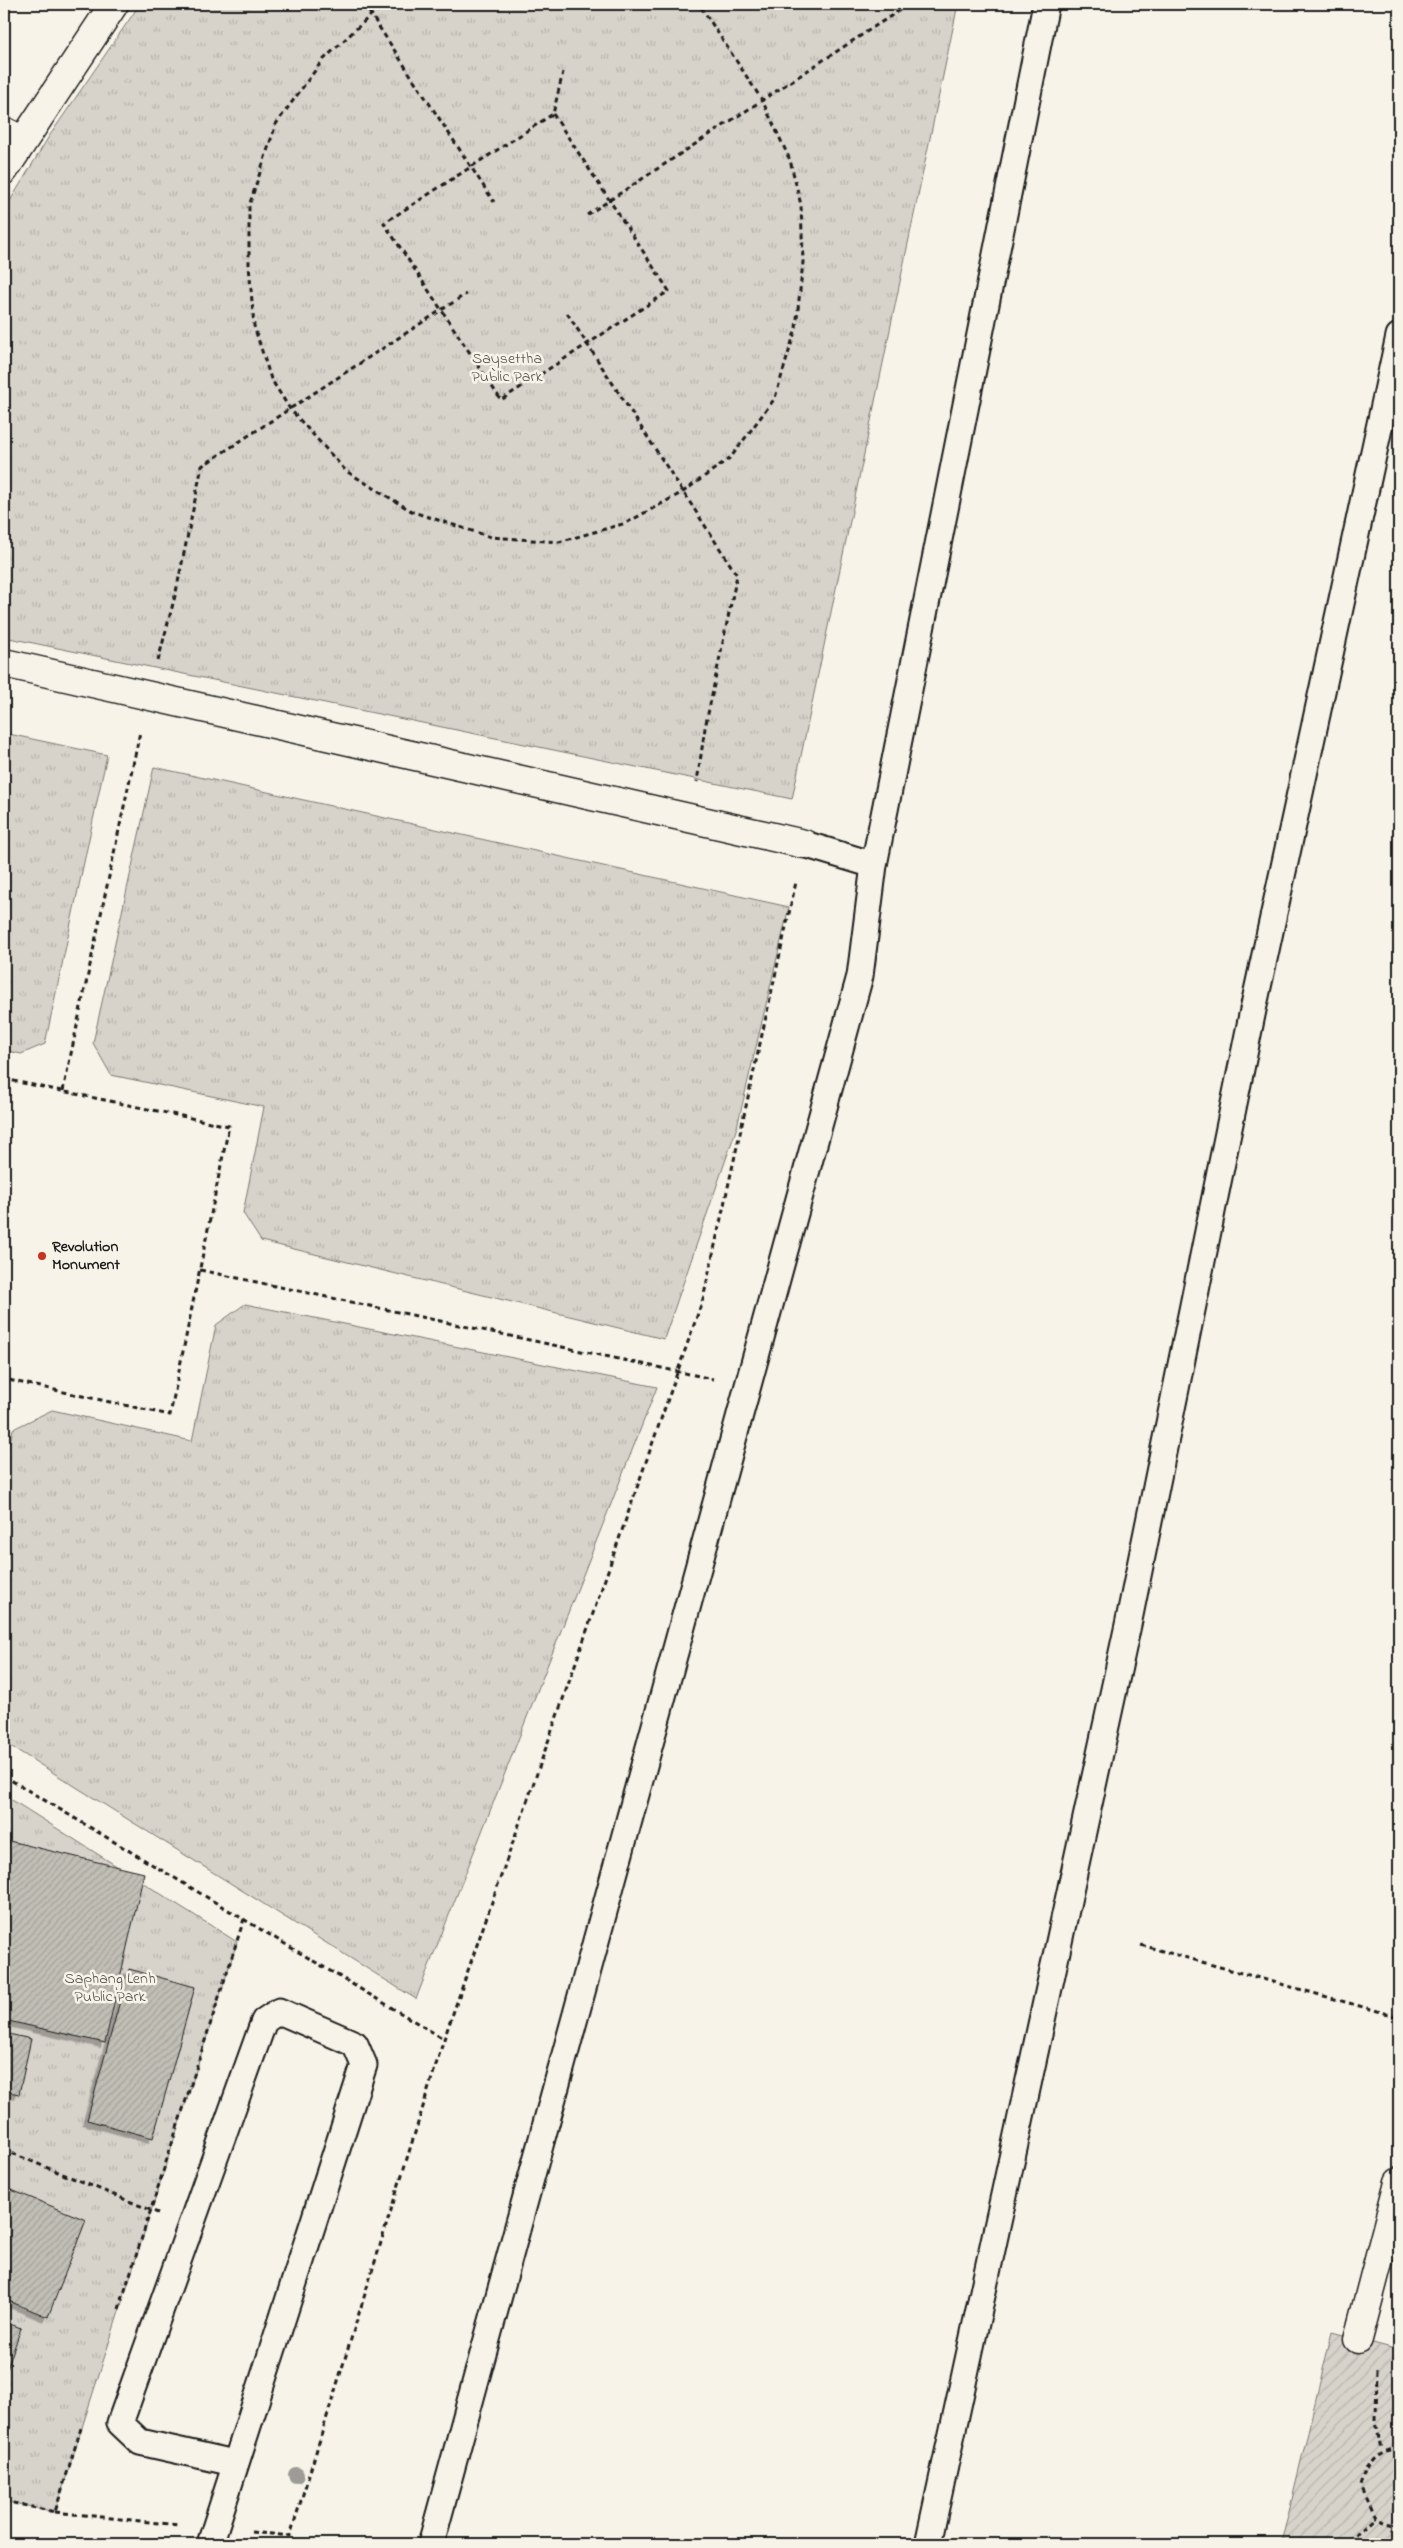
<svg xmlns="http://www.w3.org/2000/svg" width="1403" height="2548" viewBox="0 0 1403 2548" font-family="'Indie Flower',sans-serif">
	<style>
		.grass { fill: url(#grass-tufts); stroke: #7a7874 }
		.garden { fill: url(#garden-furrows); stroke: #7a7874 }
		.building { fill: url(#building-hatch); stroke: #1c1c1c; filter: url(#shadow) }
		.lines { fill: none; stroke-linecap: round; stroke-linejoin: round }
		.service-casing { stroke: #1c1c1c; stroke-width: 29 }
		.minor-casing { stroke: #1c1c1c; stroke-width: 31 }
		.tertiary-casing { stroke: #1c1c1c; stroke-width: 31 }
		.path { stroke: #1c1c1c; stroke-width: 3; stroke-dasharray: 5 4; stroke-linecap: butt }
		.service { stroke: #f7f3e8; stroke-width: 25 }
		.minor { stroke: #f7f3e8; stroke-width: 28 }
		.tertiary { stroke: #f7f3e8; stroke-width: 28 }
		.tree { fill: #9d9b95 }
		.poi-dot { fill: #c8321e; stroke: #f7f3e8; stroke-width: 2 }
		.labels { text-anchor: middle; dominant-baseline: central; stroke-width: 5; stroke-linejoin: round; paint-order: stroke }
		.park-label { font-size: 16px; fill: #545351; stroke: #f7f3e8 }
		.poi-label { font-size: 16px; font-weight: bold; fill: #1c1c1c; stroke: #f7f3e8; text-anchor: start }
	</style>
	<defs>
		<pattern id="grass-tufts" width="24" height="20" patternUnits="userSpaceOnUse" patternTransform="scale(1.25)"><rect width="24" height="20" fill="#d7d3cb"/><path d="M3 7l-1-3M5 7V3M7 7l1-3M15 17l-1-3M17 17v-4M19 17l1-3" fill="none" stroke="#b8b5ae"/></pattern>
		<pattern id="garden-furrows" width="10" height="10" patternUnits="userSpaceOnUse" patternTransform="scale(1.25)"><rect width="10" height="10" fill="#d7d3cb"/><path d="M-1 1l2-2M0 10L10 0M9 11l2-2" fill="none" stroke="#b8b5ae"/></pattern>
		<pattern id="building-hatch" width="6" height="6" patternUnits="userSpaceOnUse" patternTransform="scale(1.25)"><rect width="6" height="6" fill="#c0beb5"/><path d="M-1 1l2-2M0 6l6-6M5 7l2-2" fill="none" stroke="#a4a39b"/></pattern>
		<filter id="shadow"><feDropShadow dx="-4.5" dy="4.5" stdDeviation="0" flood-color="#0004"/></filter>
	</defs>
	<rect width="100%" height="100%" fill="#f7f3e8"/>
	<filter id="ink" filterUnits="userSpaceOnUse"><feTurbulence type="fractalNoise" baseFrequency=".02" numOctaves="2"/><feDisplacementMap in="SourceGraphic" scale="10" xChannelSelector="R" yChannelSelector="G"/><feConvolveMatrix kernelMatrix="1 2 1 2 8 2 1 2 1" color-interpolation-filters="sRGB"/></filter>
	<g filter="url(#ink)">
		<g class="grass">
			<path d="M140,4H958L792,799L4,637V211L48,138Z"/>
			<path d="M4,733L107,755L45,1044L21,1054L4,1050Z"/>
			<path d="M154,767L789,907L737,1127L664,1339L261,1241L243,1213L264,1107L111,1075L93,1043Z"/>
			<path d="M245,1304L657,1387L416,1999L4,1742V1469L13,1429L52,1410L192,1441L216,1325Z"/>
			<path d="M4,1795L237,1942L55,2512L4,2501Z"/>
		</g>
		<path class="garden" d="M1332,2332L1399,2350V2544H1281Z"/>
		<g class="building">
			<path d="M9,1841L144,1873L105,2043L4,2020V1862Z"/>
			<path d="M129,1969L195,1987L153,2138L87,2120Z"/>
			<path d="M4,2033L31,2039L19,2094L4,2091Z"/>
			<path d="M4,2187L86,2220L48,2317L4,2299Z"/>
			<path d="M4,2322L21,2328L4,2378Z"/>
		</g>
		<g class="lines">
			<g class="service-casing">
				<g id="service">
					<path d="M804,844L874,865"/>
					<path d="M210,2544L364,2065L355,2044L279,2011L264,2021L120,2423L140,2442L234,2463"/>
					<path d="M431,2544L860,976L874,865L1046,4"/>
					<path d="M928,2544L1128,1625L1253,1010L1399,336"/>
				</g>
			</g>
			<g class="minor-casing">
				<g id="minor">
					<path d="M4,131L22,140"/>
					<path d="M4,663L804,844"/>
					<path d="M1358,2339L1399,2182"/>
				</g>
			</g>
			<g class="tertiary-casing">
				<path id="tertiary" d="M4,170L114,4"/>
			</g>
			<g class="path">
				<path d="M364,4L494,202"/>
				<path d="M388,4L371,15L322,61L276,124L249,206V265L254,326L271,379L290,409L346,471L413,512L491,537L559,542L626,523L683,492L731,457L775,398L796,328L803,262L801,205L790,160L762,100L699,4"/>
				<path d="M553,114L669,291L501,400L384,223L553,114L563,72"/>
				<path d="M587,215L909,4"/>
				<path d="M567,313L737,575L705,728L697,782"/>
				<path d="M158,661L176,592L202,466L466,294"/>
				<path d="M4,1079L229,1126L170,1415L4,1379"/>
				<path d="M63,1091L140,732"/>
				<path d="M200,1270L713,1379"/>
				<path d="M4,1776L444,2039"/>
				<path d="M1141,1945L1399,2017"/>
				<path d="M4,2150L158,2213"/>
				<path d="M119,2309L244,1919"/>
				<path d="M1377,2370L1376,2420L1381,2450"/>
				<path d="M1399,2448C1372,2452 1368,2461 1360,2486L1375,2518L1399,2526"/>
				<path d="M4,2501L55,2512L82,2425"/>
				<path d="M55,2512L178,2525"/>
				<path d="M251,2532L290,2536L444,2039L703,1299L796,882"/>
				<path d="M1352,2544L1357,2534L1375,2518"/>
			</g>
			<use href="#service" class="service"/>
			<use href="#minor" class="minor"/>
			<use href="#tertiary" class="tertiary"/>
		</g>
		<circle class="tree" cx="296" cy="2475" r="8"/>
	</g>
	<circle class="poi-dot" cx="42" cy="1256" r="5"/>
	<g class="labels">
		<g class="park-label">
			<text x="507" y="359">Saysettha<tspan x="507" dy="18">Public Park</tspan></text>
			<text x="110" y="1979">Saphang Lenh<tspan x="110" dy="18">Public Park</tspan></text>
		</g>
		<g class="poi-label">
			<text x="52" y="1247">Revolution<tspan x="52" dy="18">Monument</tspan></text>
		</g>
	</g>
	<rect width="1403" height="2548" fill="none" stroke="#f7f3e8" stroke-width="20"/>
	<rect x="10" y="10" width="1383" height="2528" fill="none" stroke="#1c1c1c" stroke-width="2" filter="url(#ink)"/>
</svg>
